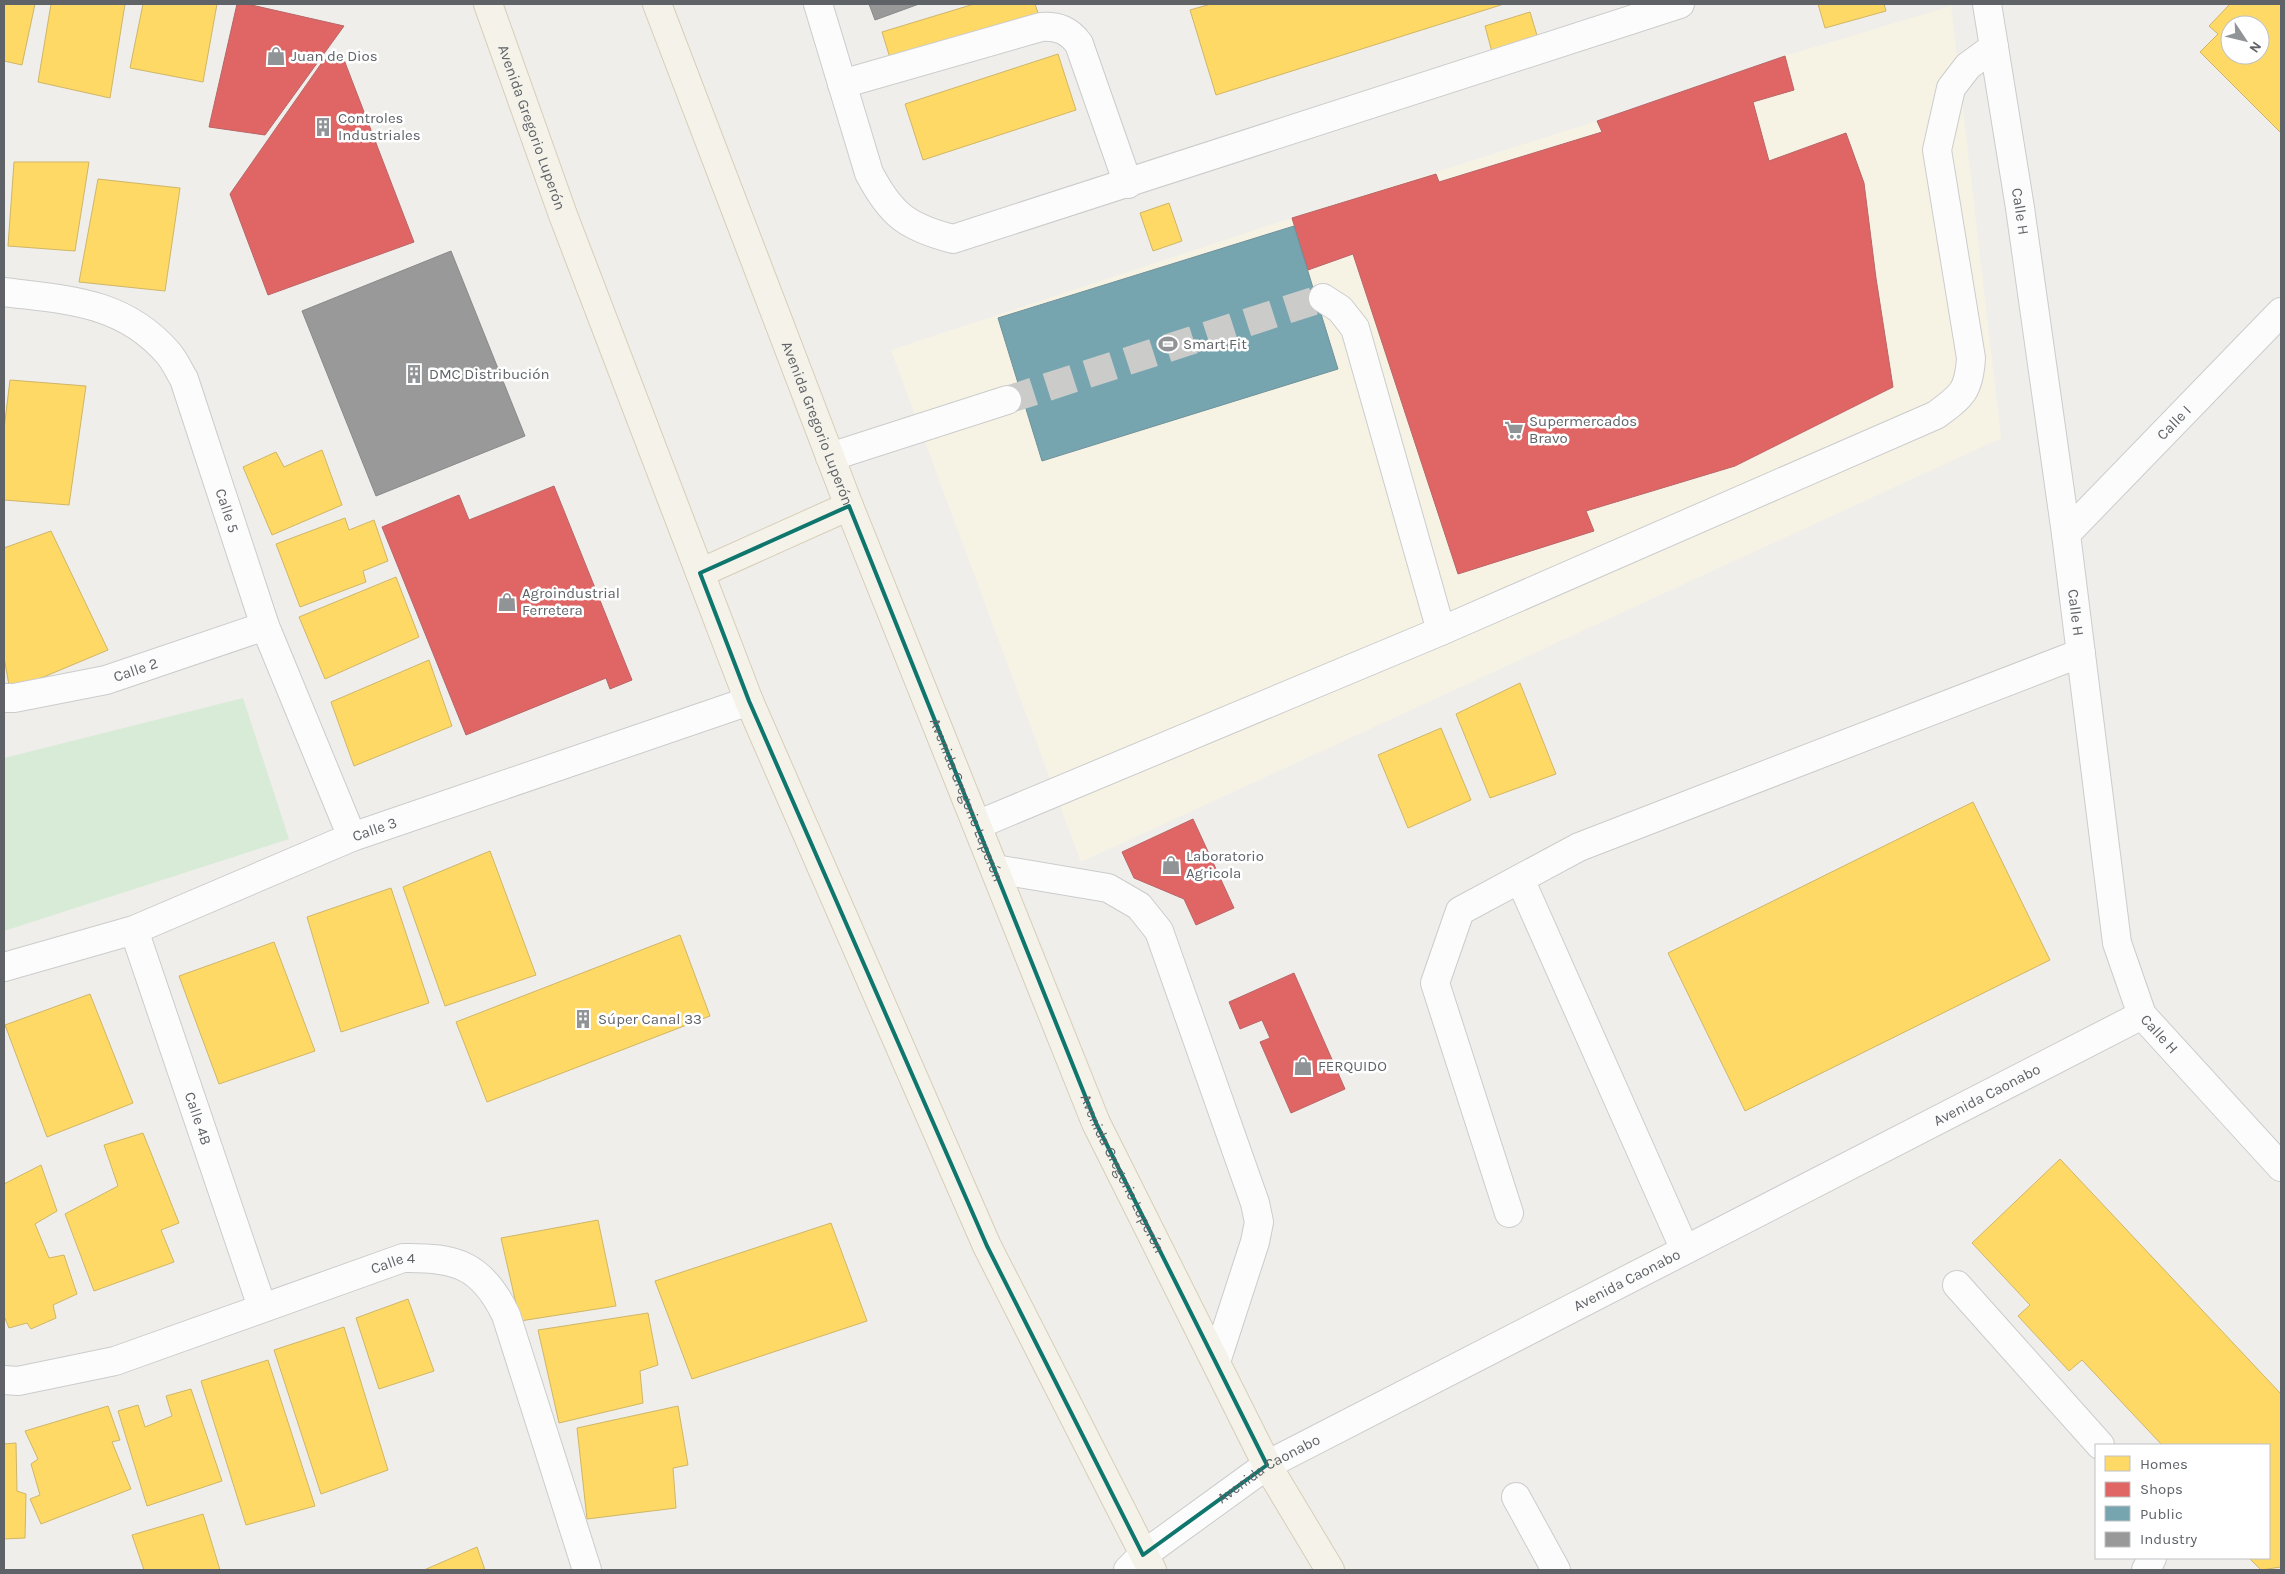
<svg xmlns="http://www.w3.org/2000/svg" width="2285" height="1574" viewBox="0 0 2285 1574" font-family="Karla,sans-serif">
	<style>
		.commercial { fill: #f7f3e4 }
		.green { fill: #d8ebd6 }
		.homes { fill: #ffd966; stroke: #cfb667; fill-rule: evenodd }
		.shops { fill: #e06666; stroke: #b96567 }
		.public { fill: #76a5af; stroke: #6f919a }
		.industry { fill: #999; stroke: #88898a }
		.lines { fill: none; stroke-linecap: round; stroke-linejoin: round }
		.minor-tunnel { stroke: #cbcbca; stroke-width: 28; stroke-dasharray: 28 14; stroke-linecap: butt }
		.minor-casing { stroke: #cbcccc; stroke-width: 30 }
		.major-casing { stroke: #d7ceb8; stroke-width: 30 }
		.minor { stroke: #fdfcfc; stroke-width: 28 }
		.major { stroke: #f4f2e9; stroke-width: 28 }
		.marked { fill: none; stroke: #0f766e; stroke-width: 4; stroke-linejoin: round }
		.labels { text-anchor: middle; dominant-baseline: central; stroke-width: 5; stroke-linejoin: round; paint-order: stroke }
		.poi-label { font-size: 15px; fill: #5f6368; stroke: #fff; text-anchor: start }
		.street-label { font-size: 15px; fill: #5f6368; stroke: #fff }
	</style>
	<rect width="100%" height="100%" fill="#efeeea"/>
	<path class="commercial" d="M1951,6L2001,438L1081,862L891,350L1292,218L1597,121L1785,56Z"/>
	<path class="green" d="M243,698L289,839L4,931V758Z"/>
	<g class="homes">
		<path d="M4,4H35L22,65L4,61Z"/>
		<path d="M51,4H125L110,98L38,82Z"/>
		<path d="M143,4H217L203,82L130,68Z"/>
		<path d="M974,4H1035L1038,13L890,58L882,32Z"/>
		<path d="M1211,4H1504L1216,95L1190,10Z"/>
		<path d="M1818,4H1884L1886,11L1825,28Z"/>
		<path d="M2230,4H2281V133L2200,52L2218,34L2209,26ZM2230,25H2260V55H2230Z"/>
		<path d="M1530,12L1539,42L1493,56L1485,26Z"/>
		<path d="M1058,54L1076,110L923,160L905,104Z"/>
		<path d="M14,162H89L75,251L8,246Z"/>
		<path d="M98,179L180,188L165,291L79,282Z"/>
		<path d="M1169,203L1182,241L1153,251L1140,213Z"/>
		<path d="M10,380L86,386L69,505L4,500V429Z"/>
		<path d="M322,450L342,505L272,535L243,467L276,452L284,467Z"/>
		<path d="M345,518L349,530L374,520L388,561L363,571L366,582L300,607L276,544Z"/>
		<path d="M51,531L108,650L10,691L4,657V548Z"/>
		<path d="M396,577L419,637L325,679L299,617Z"/>
		<path d="M429,660L452,726L354,766L331,702Z"/>
		<path d="M1520,683L1556,774L1490,798L1456,714Z"/>
		<path d="M1441,728L1471,800L1408,828L1378,755Z"/>
		<path d="M1973,802L2050,960L1745,1111L1668,953Z"/>
		<path d="M490,851L536,975L445,1006L403,887Z"/>
		<path d="M391,888L429,1003L341,1032L307,917Z"/>
		<path d="M680,935L710,1016L487,1102L456,1022Z"/>
		<path d="M274,942L315,1051L219,1084L179,976Z"/>
		<path d="M90,994L133,1103L47,1137L5,1025Z"/>
		<path d="M143,1133L179,1223L161,1230L174,1262L94,1291L65,1214L118,1186L104,1145Z"/>
		<path d="M2060,1159L2281,1394V1567L2261,1570L2249,1558H2269V1445H2162L2082,1360L2069,1371L2018,1316L2030,1305L1972,1243Z"/>
		<path d="M41,1165L57,1211L35,1224L49,1258L64,1255L77,1294L53,1305L56,1318L31,1329L27,1323L9,1328L4,1316V1184Z"/>
		<path d="M598,1220L616,1306L520,1321L501,1238Z"/>
		<path d="M831,1223L867,1321L692,1379L655,1281Z"/>
		<path d="M408,1299L434,1371L379,1389L356,1318Z"/>
		<path d="M648,1313L658,1365L640,1371L643,1403L559,1423L538,1330Z"/>
		<path d="M344,1327L388,1470L321,1494L274,1350Z"/>
		<path d="M268,1360L315,1506L246,1525L201,1381Z"/>
		<path d="M191,1389L222,1481L147,1506L118,1411L138,1405L145,1427L172,1416L166,1396Z"/>
		<path d="M108,1406L120,1440L112,1442L131,1489L41,1524L30,1499L40,1495L31,1464L38,1459L25,1431Z"/>
		<path d="M678,1406L688,1465L673,1468L676,1508L587,1519L577,1428Z"/>
		<path d="M16,1443L17,1491L26,1494L25,1538L4,1539V1444Z"/>
		<path d="M203,1514L220,1570H144L132,1535Z"/>
		<path d="M477,1547L485,1570H424Z"/>
	</g>
	<g class="shops">
		<path d="M237,4H247L344,26L265,135L209,127Z"/>
		<path d="M341,52L414,242L268,295L230,194L323,61Z"/>
		<path d="M1785,56L1794,90L1753,102L1769,161L1846,133L1864,183L1876,278L1893,387L1735,466L1586,511L1594,531L1458,574L1353,254L1308,270L1292,218L1436,174L1439,182L1602,132L1597,121Z"/>
		<path d="M554,486L632,680L610,689L606,678L466,735L382,527L459,495L469,520Z"/>
		<path d="M1193,819L1234,908L1196,925L1184,899L1134,878L1122,852Z"/>
		<path d="M1294,973L1345,1089L1291,1113L1260,1042L1270,1038L1262,1020L1240,1029L1229,1002Z"/>
	</g>
	<path class="public" d="M1294,226L1338,369L1042,461L998,318Z"/>
	<g class="industry">
		<path d="M869,4H919L875,20Z"/>
		<path d="M451,251L525,436L376,496L302,311Z"/>
	</g>
	<g class="lines">
		<path class="minor-tunnel" d="M1007,400L1323,298"/>
		<g class="minor-casing">
			<g id="minor">
				<path d="M818,4L869,173C891,215 907,227 953,239L1680,4"/>
				<path id="s1" d="M1987,4L2020,208L2066,534L2117,943L2142,1015L2281,1167"/>
				<path d="M842,84L1041,27C1058,26 1069,30 1079,44L1128,184"/>
				<path id="s2" d="M4,292C67,300 123,301 168,353C175,361 179,371 184,379L265,626L352,837"/>
				<path d="M1323,298L1340,309L1355,328L1441,631"/>
				<path d="M830,457L1007,400"/>
				<path id="s3" d="M2066,534L2281,312"/>
				<path id="s4" d="M4,698H14L106,680L265,626"/>
				<path d="M977,825L1441,631L1936,415C1962,396 1969,391 1971,358L1937,150L1951,88L1968,66L1994,47"/>
				<path d="M995,869L1108,888L1139,906L1159,931L1255,1203L1259,1222L1255,1242L1216,1362"/>
				<path d="M1520,879L1685,1250"/>
				<path id="s5" d="M134,930L262,1307"/>
				<path id="s6" d="M4,967L134,930L352,837L749,701"/>
				<path d="M1509,1213L1435,983L1460,911L1579,847L2081,653"/>
				<path d="M1957,1285L2100,1445"/>
				<path id="s7" d="M4,1380L18,1381L115,1361L403,1258C456,1257 482,1265 506,1315L587,1570"/>
				<path d="M1516,1497L1556,1570"/>
				<path id="s8" d="M1128,1570L1143,1555L1267,1465L2142,1015"/>
				<path d="M2146,1570L2152,1558"/>
			</g>
		</g>
		<g class="major-casing">
			<g id="major">
				<path id="s9" d="M488,4L563,215L749,701L987,1246L1152,1570"/>
				<path id="s10" d="M657,4L849,506L1096,1123L1267,1465L1330,1570"/>
				<path d="M700,573L849,506"/>
			</g>
		</g>
		<use href="#minor" class="minor"/>
		<use href="#major" class="major"/>
	</g>
	<path class="marked" d="M849,506L1096,1123L1267,1465L1143,1555L987,1246L749,701L700,573Z"/>
	<defs>
		<g id="shop-bare" transform="scale(1.5)"><path d="M-5-2.5h2.3a2.7 3.5 0 0 1 5.4 0H5L5.5 6h-11ZM-1.5-2.5h3a1.5 2.3 0 0 0-3 0Z" fill="#919496" stroke="#fff" stroke-width="2.5" paint-order="stroke"/></g>
		<g id="building-bare" transform="scale(1.5)"><path d="M-4-6H4V6H1V3H-1V6H-4ZM-2.5-4.3h1.7v1.8h-1.7ZM.8-4.3h1.7v1.8H.8ZM-2.5-1h1.7V.8h-1.7ZM.8-1h1.7V.8H.8Z" fill="#919496" stroke="#fff" stroke-width="2.5" paint-order="stroke"/></g>
		<g id="stadium-bare" transform="scale(1.5)"><path d="M0-5a6.5 5 0 1 0 0 10a6.5 5 0 1 0 0-10ZM-3.5-1.8h7v3.6h-7Z" fill="#919496" stroke="#fff" stroke-width="2.5" paint-order="stroke"/></g>
		<g id="supermarket-bare" transform="scale(1.5)"><path d="M-6-5.5h2.5l.6 2H6L4.5 2H-2.5L-4.4-4H-6ZM-1.5 3.2a1.3 1.3 0 1 0 .1 0ZM3 3.2a1.3 1.3 0 1 0 .1 0Z" fill="#919496" stroke="#fff" stroke-width="2.5" paint-order="stroke"/></g>
	</defs>
	<g fill-rule="evenodd">
		<use href="#shop-bare" x="276" y="56"/>
		<use href="#building-bare" x="323" y="127"/>
		<use href="#stadium-bare" x="1168" y="344"/>
		<use href="#building-bare" x="414" y="374"/>
		<use href="#supermarket-bare" x="1514" y="430"/>
		<use href="#shop-bare" x="507" y="602"/>
		<use href="#shop-bare" x="1171" y="865"/>
		<use href="#building-bare" x="583" y="1019"/>
		<use href="#shop-bare" x="1303" y="1066"/>
	</g>
	<g class="labels">
		<g class="poi-label">
			<text x="291" y="56">Juan de Dios</text>
			<text x="338" y="118">Controles<tspan x="338" dy="17">Industriales</tspan></text>
			<text x="1183" y="344">Smart Fit</text>
			<text x="429" y="374">DMC Distribución</text>
			<text x="1529" y="421">Supermercados<tspan x="1529" dy="17">Bravo</tspan></text>
			<text x="522" y="593">Agroindustrial<tspan x="522" dy="17">Ferretera</tspan></text>
			<text x="1186" y="856">Laboratorio<tspan x="1186" dy="17">Agricola</tspan></text>
			<text x="598" y="1019">Súper Canal 33</text>
			<text x="1318" y="1066">FERQUIDO</text>
		</g>
		<g class="street-label">
			<text stroke="none"><textPath href="#s9" startOffset="131">Avenida Gregorio Luperón</textPath></text>
			<text stroke="none"><textPath href="#s1" startOffset="210">Calle H</textPath></text>
			<text stroke="none"><textPath href="#s10" startOffset="449">Avenida Gregorio Luperón</textPath></text>
			<text stroke="none"><textPath href="#s3" startOffset="155">Calle I</textPath></text>
			<text stroke="none"><textPath href="#s2" startOffset="349">Calle 5</textPath></text>
			<text stroke="none"><textPath href="#s1" startOffset="615">Calle H</textPath></text>
			<text stroke="none"><textPath href="#s4" startOffset="135">Calle 2</textPath></text>
			<text stroke="none"><textPath href="#s10" startOffset="854">Avenida Gregorio Luperón</textPath></text>
			<text stroke="none"><textPath href="#s6" startOffset="396">Calle 3</textPath></text>
			<text stroke="none"><textPath href="#s1" startOffset="1050">Calle H</textPath></text>
			<text stroke="none"><textPath href="#s8" startOffset="984">Avenida Caonabo</textPath></text>
			<text stroke="none"><textPath href="#s5" startOffset="199">Calle 4B</textPath></text>
			<text stroke="none"><textPath href="#s10" startOffset="1259">Avenida Gregorio Luperón</textPath></text>
			<text stroke="none"><textPath href="#s7" startOffset="408">Calle 4</textPath></text>
			<text stroke="none"><textPath href="#s8" startOffset="579">Avenida Caonabo</textPath></text>
			<text stroke="none"><textPath href="#s8" startOffset="174">Avenida Caonabo</textPath></text>
		</g>
	</g>
	<rect width="2285" height="1574" fill="none" stroke="#5f6368" stroke-width="10"/>
	<rect x="2095" y="1444" width="175" height="115" fill="#ffffff" stroke="#bfc1c3"/>
	<rect x="2105" y="1456" width="25" height="15" fill="#ffd966" stroke="#bfc1c3"/>
	<text x="2140" y="1469" font-size="15" fill="#5f6368">Homes</text>
	<rect x="2105" y="1482" width="25" height="15" fill="#e06666" stroke="#bfc1c3"/>
	<text x="2140" y="1494" font-size="15" fill="#5f6368">Shops</text>
	<rect x="2105" y="1506" width="25" height="15" fill="#76a5af" stroke="#bfc1c3"/>
	<text x="2140" y="1519" font-size="15" fill="#5f6368">Public</text>
	<rect x="2105" y="1532" width="25" height="15" fill="#999999" stroke="#bfc1c3"/>
	<text x="2140" y="1544" font-size="15" fill="#5f6368">Industry</text>
	<g transform="translate(2245 40) rotate(125)"><circle r="24" fill="#ffffff" stroke="#bfc1c3"/>
	<path d="M0-4L9 19L0 12L-9 19Z" fill="#919496"/>
	<text y="-8" font-size="14" font-weight="bold" text-anchor="middle" fill="#5f6368">N</text>
	</g>
</svg>
